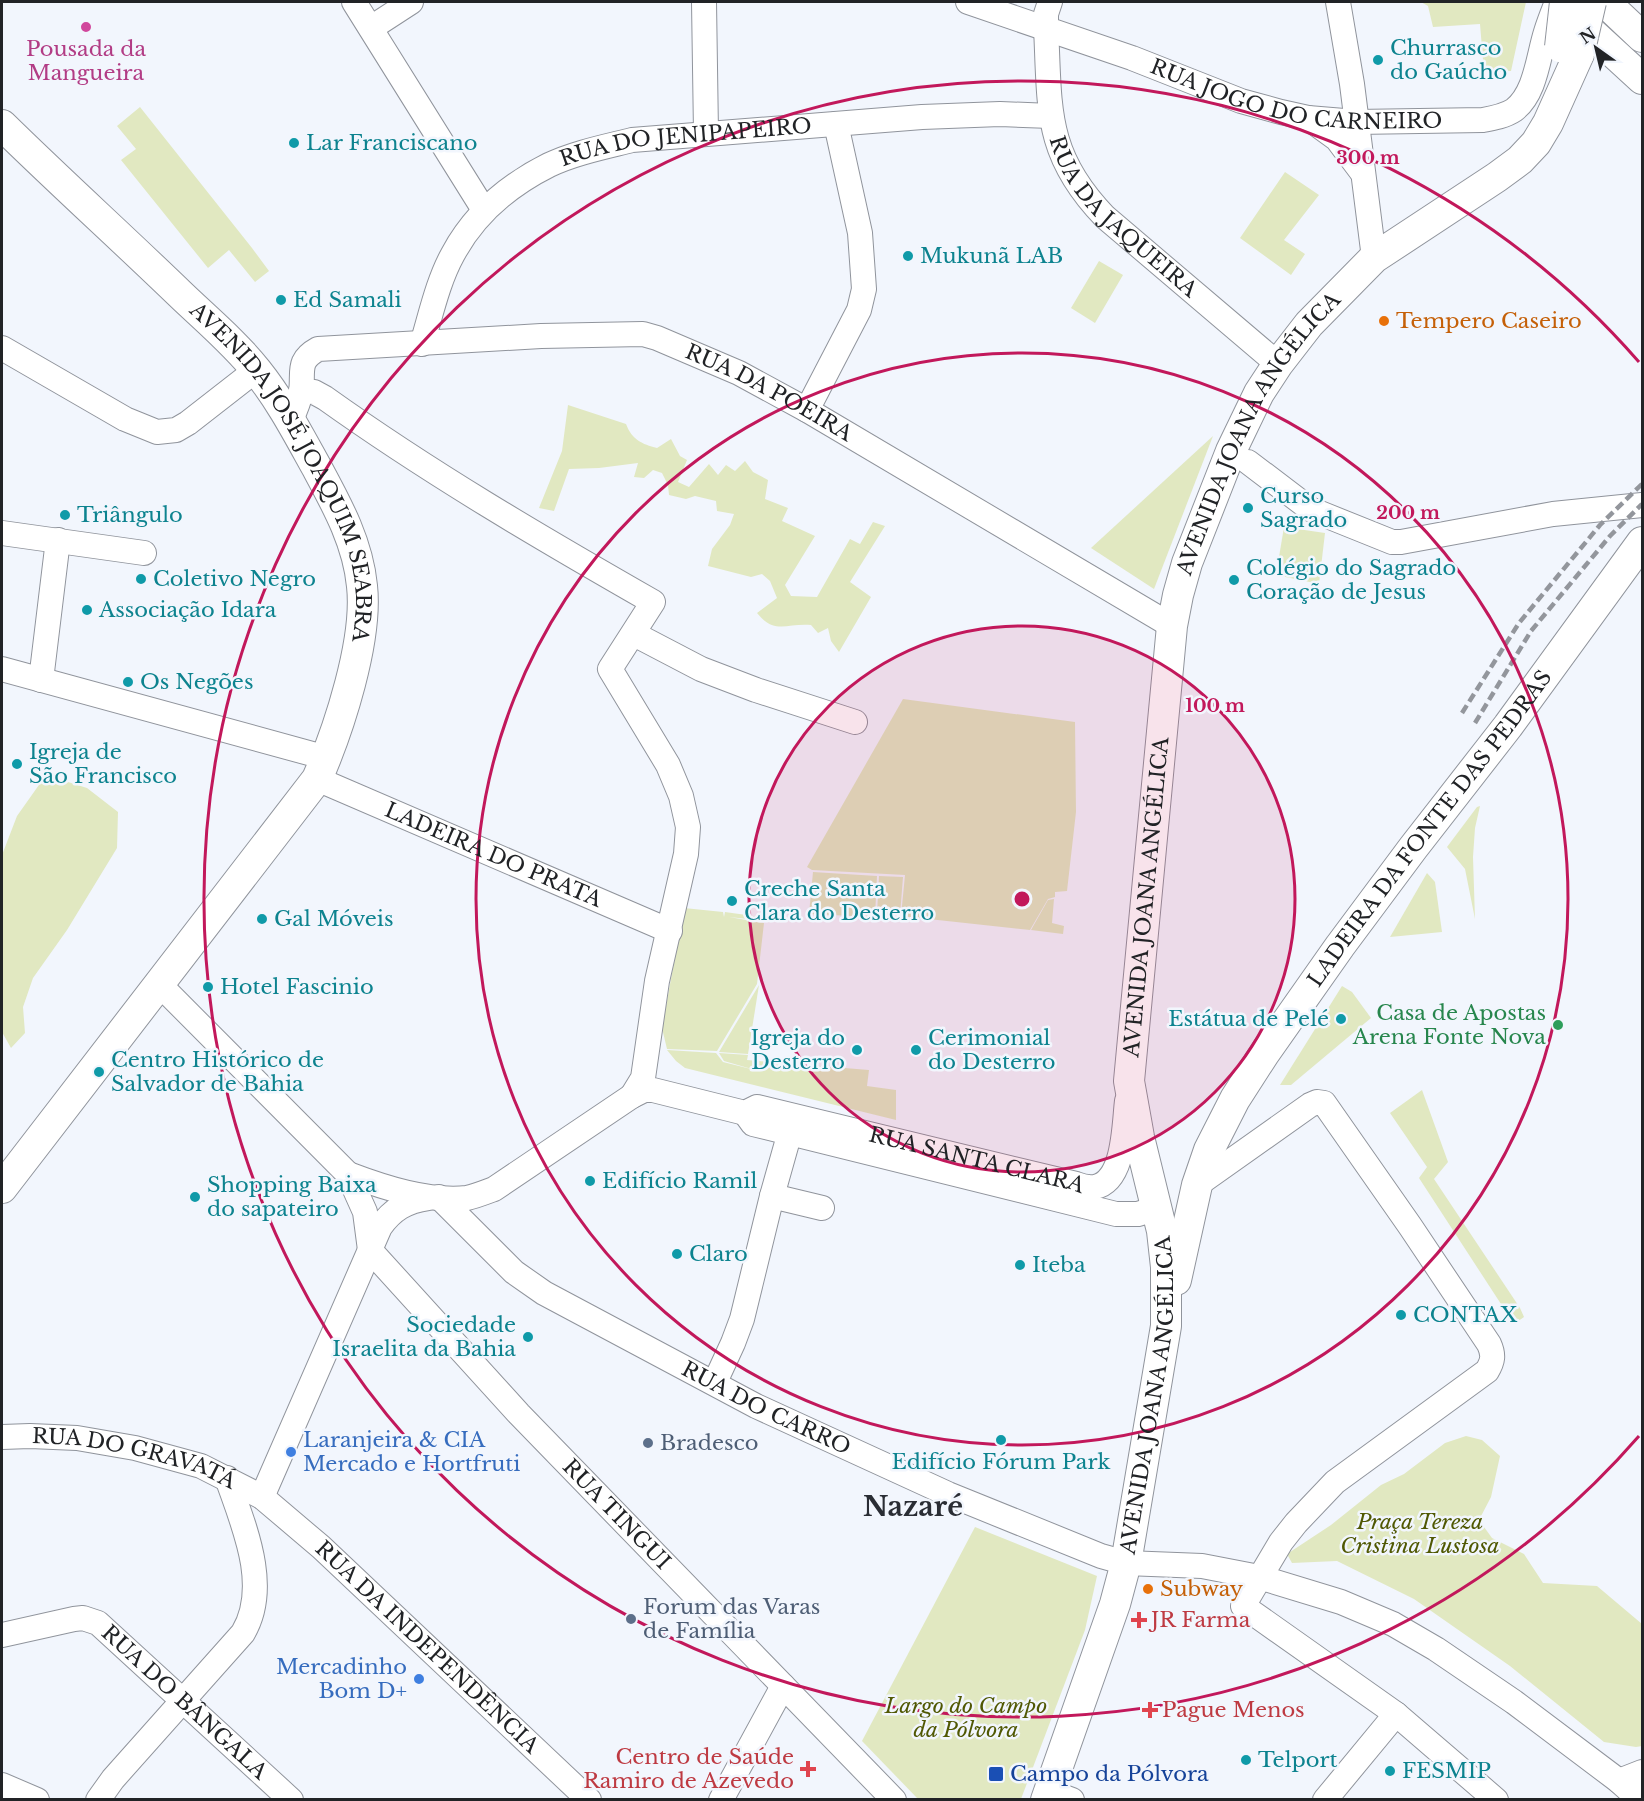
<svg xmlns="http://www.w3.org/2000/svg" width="1644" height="1801" viewBox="0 0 1644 1801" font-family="'Libre Baskerville',serif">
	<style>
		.green { fill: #e1e8c1 }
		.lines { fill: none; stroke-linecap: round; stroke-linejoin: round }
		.minor-casing { stroke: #90949c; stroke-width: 26 }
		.major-casing { stroke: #90949c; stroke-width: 32 }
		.minor { stroke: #fff; stroke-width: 24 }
		.major { stroke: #fff; stroke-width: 30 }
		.rail { stroke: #93969c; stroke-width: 4.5; stroke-dasharray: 9 4.5; stroke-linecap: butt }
		.major-bridge-casing { stroke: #90949c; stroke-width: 32; stroke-linecap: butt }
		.major-bridge { stroke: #fff; stroke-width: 30 }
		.ring { fill: none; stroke: #c2185b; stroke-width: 3 }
		.hotel-dot { fill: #d1479c; stroke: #f2f6fd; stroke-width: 2 }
		.culture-dot { fill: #0f9aa8; stroke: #f2f6fd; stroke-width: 2 }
		.food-dot { fill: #e8710a; stroke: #f2f6fd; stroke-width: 2 }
		.leisure-dot { fill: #2e9e5b; stroke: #f2f6fd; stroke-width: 2 }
		.service-dot { fill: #5c6f8a; stroke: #f2f6fd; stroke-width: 2 }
		.shop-dot { fill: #3f7fe0; stroke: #f2f6fd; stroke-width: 2 }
		.health-dot { fill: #e0444e; stroke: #f2f6fd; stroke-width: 2 }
		.transit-dot { fill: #1a4fb4; stroke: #f2f6fd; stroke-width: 2 }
		.labels { text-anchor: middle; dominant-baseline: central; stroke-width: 5; stroke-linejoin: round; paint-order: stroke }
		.culture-label { font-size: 21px; fill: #0d838f; stroke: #f2f6fd; text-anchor: start }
		.hotel-label { font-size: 21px; fill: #b23c85; stroke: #f2f6fd }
		.street-label { font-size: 21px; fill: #212326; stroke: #f2f6fd }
		.food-label { font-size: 21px; fill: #c56008; stroke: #f2f6fd; text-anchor: start }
		.leisure-label { font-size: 21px; fill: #27864d; stroke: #f2f6fd; text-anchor: end }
		.shop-label { font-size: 21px; fill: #366cbe; stroke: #f2f6fd; text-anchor: start }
		.service-label { font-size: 21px; fill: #4e5e75; stroke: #f2f6fd; text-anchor: start }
		.park-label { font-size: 21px; font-style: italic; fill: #505803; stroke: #f2f6fd }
		.health-label { font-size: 21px; fill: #be3a42; stroke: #f2f6fd; text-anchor: start }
		.transit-label { font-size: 21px; fill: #164399; stroke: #f2f6fd; text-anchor: start }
		.district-label { font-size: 27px; font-weight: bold; fill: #2a2d34; stroke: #f2f6fd }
		.centre { fill: #c2185b; stroke: #f2f6fd; stroke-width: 3 }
		.ring-label { font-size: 18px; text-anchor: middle; font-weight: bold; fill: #c2185b; stroke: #f2f6fd; stroke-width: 5; stroke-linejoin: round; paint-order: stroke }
	</style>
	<rect width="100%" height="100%" fill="#f2f6fd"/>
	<g class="green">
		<path d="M1421,2H1526L1511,71L1484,72L1480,24L1433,27L1428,6Z"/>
		<path d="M140,107L252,248L269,271L255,282L229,250L208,268L121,160L136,149L117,126Z"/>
		<path d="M1285,172L1319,195L1284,240L1305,254L1291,275L1240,238Z"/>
		<path d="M1099,261L1123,275L1095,323L1071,308Z"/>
		<path d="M568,405L626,424C632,440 642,444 657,448L671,439L680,456L687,460L678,482L689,487L709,464L718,475L726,465L735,471L745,461L753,472L768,480L765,499L788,508L782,521L815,536L785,585L791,596L817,597L850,539L860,544L873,522L885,526L850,582L871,597L839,652L831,641L828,628L818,633L811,625C786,623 775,635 757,613L777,598L770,581L762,574L751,577L708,566L712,549L730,525L734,514L717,511L716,501L695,496L686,499L669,495L668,485L662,473L653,470L644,478L634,477L638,463L599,468L569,469L554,511L539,508L562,451Z"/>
		<path d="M1213,436L1154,589L1091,548Z"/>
		<path d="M1284,527L1325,533L1319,584L1276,575Z"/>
		<path d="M903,699L1075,722L1076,812L1067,891L1055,892V897L1048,899L1030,930L901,916L905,875L812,870L807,867Z"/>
		<path d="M46,775L87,788L118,812L117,848L67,930L33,978L23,1007L25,1033L11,1048L2,1032V855L17,816Z"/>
		<path d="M1480,806L1475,828L1473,857L1475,919L1465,869L1447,847L1477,807Z"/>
		<path d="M813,872L877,876L875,917L809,914Z"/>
		<path d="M1427,873L1435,882L1442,932L1390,937Z"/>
		<path d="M879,876L903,877L900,915L877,914Z"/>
		<path d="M1054,899L1052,923L1064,926L1063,934L1031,930L1048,900Z"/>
		<path d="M684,908L723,912L724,917L725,912L767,918L766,921L729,917L764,923L757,984L717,1051L667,1049L662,1028Z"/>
		<path d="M759,985L748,1054L719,1052Z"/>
		<path d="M1342,986L1352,992L1371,1018L1291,1085H1280Z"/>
		<path d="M667,1050L716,1053L723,1062L755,1070L724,1061L719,1053L748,1055L747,1060L869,1070L867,1086L896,1090V1120L685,1068L676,1061Z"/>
		<path d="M1422,1090L1448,1162L1434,1179L1520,1308L1524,1317L1514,1324L1419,1178L1427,1167L1390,1113Z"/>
		<path d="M1466,1436L1482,1440L1500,1456L1491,1497L1479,1520L1492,1538L1524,1554L1543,1583L1597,1586L1642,1624V1746L1636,1747L1604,1742L1510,1666L1414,1599L1337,1561L1292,1563L1287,1554L1331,1525L1381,1485L1404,1474L1445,1443Z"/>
		<path d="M975,1527L1097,1576L1085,1630L1021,1799H918L862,1741Z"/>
	</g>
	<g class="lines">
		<g class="minor-casing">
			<g id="minor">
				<path d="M354,2L484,210"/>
				<path d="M704,2L706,133"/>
				<path id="s1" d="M968,2L1132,58L1241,101L1281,112L1308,118L1356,122L1483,120C1494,118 1505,116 1514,110C1536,93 1538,57 1546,32C1549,22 1553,12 1557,2"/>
				<path id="s2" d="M1050,2L1046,14V27C1050,108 1044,154 1105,217L1278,364"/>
				<path d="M1338,2L1352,84L1374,258"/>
				<path d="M371,28L411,2"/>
				<path d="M1308,118L1337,139L1361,171"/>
				<path id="s3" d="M422,344C431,314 438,281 453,254C474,215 509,185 549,165C574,153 604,147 632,140L922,117L1000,114L1051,116"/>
				<path d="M2,348L125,419L157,432L176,430L188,423L256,370"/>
				<path d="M301,391L314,392L325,398C430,473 541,538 653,602L610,669L668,765L681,796L688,827L686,854L657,981L643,1078L632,1096"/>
				<path d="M807,410L859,310L864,289L860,233L836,124"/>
				<path id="s4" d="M291,420C295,411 299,402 301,392C304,372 296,361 318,349L541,336L643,334L657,338L739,373L807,410L1172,626"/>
				<path d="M1248,462L1310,509L1392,542H1401L1553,514L1642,505"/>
				<path d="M2,533L144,553"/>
				<path d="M634,634L701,669L756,690L855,722"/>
				<path d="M2,669L327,758"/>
				<path d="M41,680L58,540"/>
				<path id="s5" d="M317,779L670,931"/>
				<path id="s6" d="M160,985L348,1174L365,1212L370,1250L519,1414L894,1800"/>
				<path d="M745,1113L753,1124L1116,1214H1138L1157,1208"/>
				<path id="s7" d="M348,1174C385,1188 428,1202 467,1198C476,1196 486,1192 494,1189L632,1096L644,1090H653L745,1113L757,1107L1076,1184C1081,1186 1089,1188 1095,1187C1125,1181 1124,1124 1127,1101"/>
				<path d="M1197,1185L1310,1105L1317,1102L1324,1103L1410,1226L1489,1344C1494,1355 1493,1361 1487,1371L1335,1482L1296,1523L1281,1542L1243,1606L1396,1714L1496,1800"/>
				<path d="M772,1196L822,1208"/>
				<path id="s8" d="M439,1197L514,1272L544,1293L756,1406L948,1494L1101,1556L1126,1563L1202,1566L1259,1577L1341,1602L1393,1624L1436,1649L1514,1702L1619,1781L1640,1800"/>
				<path d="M715,1382L733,1343L742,1319L772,1196L790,1132"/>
				<path id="s9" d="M2,1437L30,1436L77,1438L135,1448L201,1466L262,1497L321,1547L589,1800"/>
				<path d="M262,1497L380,1227C392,1210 406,1201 428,1198"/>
				<path id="s10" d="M2,1635L74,1619L83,1618L98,1623L291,1800"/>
				<path d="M1619,1781L1642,1772"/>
				<path d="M2,1785L37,1800"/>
				<path d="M1048,1791L1072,1800"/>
				<path d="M98,1800L113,1779L243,1633C271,1586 243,1524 227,1478"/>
				<path d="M721,1800L783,1686"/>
				<path d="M1325,1800L1396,1714"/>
			</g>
		</g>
		<g class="major-casing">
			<g id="major">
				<path d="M1605,2L1642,37"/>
				<path d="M1569,12L1642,79"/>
				<path id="s11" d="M2,125C60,182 121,237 180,294C206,319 235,343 257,371C281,401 298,434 317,468C337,505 358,543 362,586C368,640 339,729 317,779L2,1188"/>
				<path id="s12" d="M1176,1280L1197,1185L1209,1150L1235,1099L1264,1054L1340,946L1413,848L1508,726L1642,542"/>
				<path id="s13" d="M1046,1800L1115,1604L1126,1563L1166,1326V1267L1162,1231L1139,1137L1129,1081L1172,626L1178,595L1187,563L1231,451L1259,393L1278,364L1309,324L1374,258L1497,177L1520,160L1536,143L1548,123L1579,54"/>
			</g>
		</g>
		<use href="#minor" class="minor"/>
		<use href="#major" class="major"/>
		<g class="rail">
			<path d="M1462,713L1519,623L1600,525L1642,484"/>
			<path d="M1475,723L1531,631L1610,536L1642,504"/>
		</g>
		<g class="major-bridge-casing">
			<g id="major-bridge">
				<path d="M1560,47L1565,2"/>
				<path d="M1579,54L1591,2"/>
			</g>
		</g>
		<use href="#major-bridge" class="major-bridge"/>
	</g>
	<circle cx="1022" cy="899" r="273" fill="#c2185b" fill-opacity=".12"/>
	<g class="ring">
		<circle cx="1022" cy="899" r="273"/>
		<circle cx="1022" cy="899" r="546"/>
		<path d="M1639 1436A818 818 0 1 1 1639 362"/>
	</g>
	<circle class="hotel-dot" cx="86" cy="27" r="6"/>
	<g class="culture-dot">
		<circle cx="1378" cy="60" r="6"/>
		<circle cx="294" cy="143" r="6"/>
		<circle cx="908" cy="256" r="6"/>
		<circle cx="281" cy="300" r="6"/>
		<circle cx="1248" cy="508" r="6"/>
		<circle cx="65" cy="515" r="6"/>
		<circle cx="141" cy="579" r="6"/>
		<circle cx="1234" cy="580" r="6"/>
		<circle cx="87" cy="610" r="6"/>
		<circle cx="128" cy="682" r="6"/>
		<circle cx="17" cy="764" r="6"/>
		<circle cx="732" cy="901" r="6"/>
		<circle cx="262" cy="919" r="6"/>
		<circle cx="208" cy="987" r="6"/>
		<circle cx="1341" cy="1019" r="6"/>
		<circle cx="857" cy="1050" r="6"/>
		<circle cx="916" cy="1050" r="6"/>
		<circle cx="99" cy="1072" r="6"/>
		<circle cx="590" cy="1181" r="6"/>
		<circle cx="195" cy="1197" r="6"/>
		<circle cx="677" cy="1254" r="6"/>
		<circle cx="1020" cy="1265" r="6"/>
		<circle cx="1401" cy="1315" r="6"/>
		<circle cx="528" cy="1337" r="6"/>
		<circle cx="1001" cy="1440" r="6"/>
		<circle cx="1246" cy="1760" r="6"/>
		<circle cx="1390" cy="1771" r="6"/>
	</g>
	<g class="food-dot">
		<circle cx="1384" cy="321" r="6"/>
		<circle cx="1148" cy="1589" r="6"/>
	</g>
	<circle class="leisure-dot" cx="1558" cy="1025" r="6"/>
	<g class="service-dot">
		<circle cx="648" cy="1443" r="6"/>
		<circle cx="631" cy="1619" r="6"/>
	</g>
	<g class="shop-dot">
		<circle cx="291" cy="1452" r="6"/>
		<circle cx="419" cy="1679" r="6"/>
	</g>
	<g class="health-dot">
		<path d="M1136 1611h6v6h6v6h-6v6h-6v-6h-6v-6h6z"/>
		<path d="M1147 1701h6v6h6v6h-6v6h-6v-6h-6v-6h6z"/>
		<path d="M805 1760h6v6h6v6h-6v6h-6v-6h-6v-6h6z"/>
	</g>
	<rect class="transit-dot" x="988" y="1766" width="16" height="16" rx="3"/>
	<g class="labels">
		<g class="culture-label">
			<text x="1390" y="48">Churrasco<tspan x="1390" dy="24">do Gaúcho</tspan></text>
			<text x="306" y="143">Lar Franciscano</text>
			<text x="920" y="256">Mukunã LAB</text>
			<text x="293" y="300">Ed Samali</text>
			<text x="1260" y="496">Curso<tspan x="1260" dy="24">Sagrado</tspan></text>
			<text x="77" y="515">Triângulo</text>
			<text x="1246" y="568">Colégio do Sagrado<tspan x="1246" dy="24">Coração de Jesus</tspan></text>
			<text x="153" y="579">Coletivo Negro</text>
			<text x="99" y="610">Associação Idara</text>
			<text x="140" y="682">Os Negões</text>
			<text x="29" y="752">Igreja de<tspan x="29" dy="24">São Francisco</tspan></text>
			<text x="744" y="889">Creche Santa<tspan x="744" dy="24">Clara do Desterro</tspan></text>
			<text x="274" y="919">Gal Móveis</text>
			<text x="220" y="987">Hotel Fascinio</text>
			<text x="1329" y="1019" text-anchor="end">Estátua de Pelé</text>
			<text x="845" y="1038" text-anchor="end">Igreja do<tspan x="845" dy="24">Desterro</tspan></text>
			<text x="928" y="1038">Cerimonial<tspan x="928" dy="24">do Desterro</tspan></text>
			<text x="111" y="1060">Centro Histórico de<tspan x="111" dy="24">Salvador de Bahia</tspan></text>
			<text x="602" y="1181">Edifício Ramil</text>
			<text x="207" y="1185">Shopping Baixa<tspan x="207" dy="24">do sapateiro</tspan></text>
			<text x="689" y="1254">Claro</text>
			<text x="1032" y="1265">Iteba</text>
			<text x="1413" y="1315">CONTAX</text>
			<text x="516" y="1325" text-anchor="end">Sociedade<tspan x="516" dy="24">Israelita da Bahia</tspan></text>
			<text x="1001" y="1462" text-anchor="middle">Edifício Fórum Park</text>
			<text x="1258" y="1760">Telport</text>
			<text x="1402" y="1771">FESMIP</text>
		</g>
		<g class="hotel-label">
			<text x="86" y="49">Pousada da<tspan x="86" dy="24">Mangueira</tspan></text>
		</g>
		<g class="street-label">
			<text stroke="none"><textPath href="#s1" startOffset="344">RUA JOGO DO CARNEIRO</textPath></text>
			<text stroke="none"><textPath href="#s3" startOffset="368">RUA DO JENIPAPEIRO</textPath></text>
			<text stroke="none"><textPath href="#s2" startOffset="242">RUA DA JAQUEIRA</textPath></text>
			<text stroke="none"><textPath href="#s4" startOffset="544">RUA DA POEIRA</textPath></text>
			<text stroke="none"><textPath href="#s13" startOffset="1410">AVENIDA JOANA ANGÉLICA</textPath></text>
			<text stroke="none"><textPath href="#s11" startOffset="458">AVENIDA JOSÉ JOAQUIM SEABRA</textPath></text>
			<text stroke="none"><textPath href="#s12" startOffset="525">LADEIRA DA FONTE DAS PEDRAS</textPath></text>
			<text stroke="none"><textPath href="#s5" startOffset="192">LADEIRA DO PRATA</textPath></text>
			<text stroke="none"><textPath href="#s13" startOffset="924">AVENIDA JOANA ANGÉLICA</textPath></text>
			<text stroke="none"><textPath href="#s7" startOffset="674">RUA SANTA CLARA</textPath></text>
			<text stroke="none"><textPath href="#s13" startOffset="420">AVENIDA JOANA ANGÉLICA</textPath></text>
			<text stroke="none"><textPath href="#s8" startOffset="393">RUA DO CARRO</textPath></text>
			<text stroke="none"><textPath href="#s9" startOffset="135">RUA DO GRAVATÁ</textPath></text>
			<text stroke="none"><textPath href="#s6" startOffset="708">RUA TINGUI</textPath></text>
			<text stroke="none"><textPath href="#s9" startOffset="494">RUA DA INDEPENDÊNCIA</textPath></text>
			<text stroke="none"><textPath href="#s10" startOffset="216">RUA DO BÂNGALA</textPath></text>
		</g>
		<g class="food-label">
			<text x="1396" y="321">Tempero Caseiro</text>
			<text x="1160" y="1589">Subway</text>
		</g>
		<g class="leisure-label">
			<text x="1546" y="1013">Casa de Apostas<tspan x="1546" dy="24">Arena Fonte Nova</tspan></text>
		</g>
		<g class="shop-label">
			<text x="303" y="1440">Laranjeira &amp; CIA<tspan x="303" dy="24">Mercado e Hortfruti</tspan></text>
			<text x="407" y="1667" text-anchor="end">Mercadinho<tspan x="407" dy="24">Bom D+</tspan></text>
		</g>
		<g class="service-label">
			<text x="660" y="1443">Bradesco</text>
			<text x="643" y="1607">Forum das Varas<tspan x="643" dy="24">de Família</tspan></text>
		</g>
		<g class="park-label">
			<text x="1420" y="1522">Praça Tereza<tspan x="1420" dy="24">Cristina Lustosa</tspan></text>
			<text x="966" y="1706">Largo do Campo<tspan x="966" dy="24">da Pólvora</tspan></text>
		</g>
		<g class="health-label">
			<text x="1151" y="1620">JR Farma</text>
			<text x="1162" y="1710">Pague Menos</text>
			<text x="794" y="1757" text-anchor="end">Centro de Saúde<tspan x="794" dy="24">Ramiro de Azevedo</tspan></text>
		</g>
		<g class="transit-label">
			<text x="1010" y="1774">Campo da Pólvora</text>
		</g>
		<g class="district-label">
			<text x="913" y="1506">Nazaré</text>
		</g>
	</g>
	<circle cx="1022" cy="899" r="9" class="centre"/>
	<g class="ring-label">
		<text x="1368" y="164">300 m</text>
		<text x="1408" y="519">200 m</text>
		<text x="1215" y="712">100 m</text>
	</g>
	<rect width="1644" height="1801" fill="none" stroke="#212326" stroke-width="6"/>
	<g transform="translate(1596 48) rotate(326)" stroke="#f2f6fd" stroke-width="4.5" paint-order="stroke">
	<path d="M0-4.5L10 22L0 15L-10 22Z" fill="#212326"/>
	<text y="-9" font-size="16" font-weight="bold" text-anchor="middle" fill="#212326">N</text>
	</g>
</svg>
